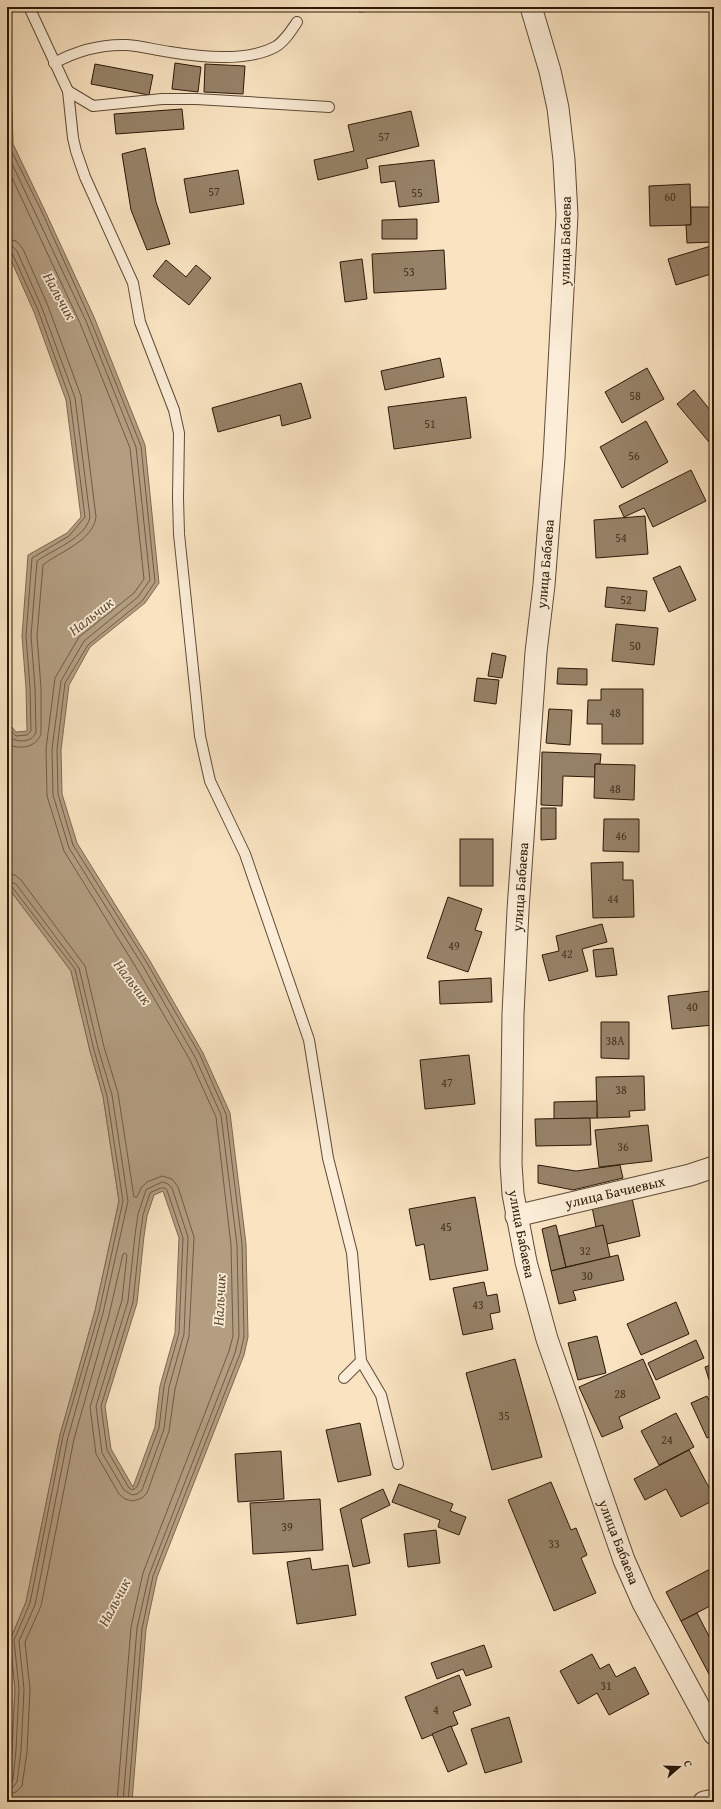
<svg xmlns="http://www.w3.org/2000/svg" width="721" height="1809" viewBox="0 0 721 1809" font-family="'Gentium Book Plus',serif">
	<style>
		.green { fill: #d6c0a1; stroke: #806c54 }
		.water { fill: #b39e82; stroke: #7d6851; fill-rule: evenodd }
		.lines { fill: none; stroke-linecap: round; stroke-linejoin: round }
		.shore { stroke: #6f5b44; stroke-width: 1 }
		.building { fill: #968268; stroke: #2b1807 }
		.lane-casing { stroke: #5e4b36; stroke-width: 12 }
		.street-casing { stroke: #5e4b36; stroke-width: 23 }
		.lane { stroke: #fbedd7; stroke-width: 10 }
		.street { stroke: #fbedd7; stroke-width: 21 }
		.labels { text-anchor: middle; dominant-baseline: central; stroke-width: 3.5; stroke-linejoin: round; paint-order: stroke }
		.number-label { font-size: 12px; fill: #46321f }
		.street-label { font-size: 14px; fill: #2b1807; stroke: #fbedd7 }
		.water-label { font-size: 15px; font-style: italic; fill: #614e38; stroke: #fbedd7 }
	</style>
	<rect width="100%" height="100%" fill="#f9e3c1"/>
	<filter id="stains"><feTurbulence type="fractalNoise" baseFrequency=".005" numOctaves="4"/><feColorMatrix values="0 0 0 0 .2 0 0 0 0 .09 0 0 0 0 .02 0 0 0 .5 -.17"/></filter>
	<radialGradient id="worn" r=".72"><stop offset=".6" stop-color="#630" stop-opacity="0"/><stop offset="1" stop-color="#630" stop-opacity=".3"/></radialGradient>
	<path class="green" d="M7,886L71,971L90,1051L103,1096L119,1201L95,1311L60,1435L26,1602L10,1640L15,1689L12,1750L7,1795Z"/>
	<path class="water" d="M7,10L10,26L13,144L45,211L94,317L145,445L159,583L145,603L90,647L69,685L61,750L62,794L77,843L150,961L203,1053L230,1113L246,1244L248,1337L244,1355L157,1577L146,1629L132,1802H7L12,1750L15,1689L10,1640L26,1602L60,1435L95,1311L119,1201L103,1096L90,1051L71,971L7,886V721L16,732L27,731L26,688L22,636L28,555L67,533L81,517L66,400L34,312L7,251ZM163,1191L179,1238L175,1333L160,1386L155,1427L133,1487L111,1449L105,1406L137,1303L144,1236L147,1216L154,1195Z"/>
	<g class="lines">
		<g class="shore">
			<path d="M7,89L9,146L42,212L90,319L141,446L155,582L142,601L88,645L65,683L57,749L58,794L73,845L147,963L200,1055L226,1114L242,1244L244,1337L240,1354L153,1576L142,1629L128,1802"/>
			<path d="M7,153L86,321L136,447L150,580L138,597L84,641L61,681L52,749L53,795L69,848L143,966L195,1057L221,1115L237,1245L239,1336L235,1353L149,1575L137,1628L123,1802"/>
			<path d="M7,167L80,323L130,448L144,579L134,593L79,637L55,678L46,749L47,796L64,851L137,969L190,1060L216,1117L231,1245L233,1336L229,1351L143,1573L131,1627L117,1802"/>
			<path d="M7,239L16,241L23,249L48,306L81,396L96,517C93,541 59,552 43,565L37,636L41,688V734C36,748 19,750 7,744"/>
			<path d="M7,245L13,247L17,251L42,308L75,398L90,517C86,538 52,550 37,561L31,636L35,688L36,732C32,744 14,743 7,735"/>
			<path d="M7,250L12,253L38,310L70,399L85,517L69,536L32,558L26,636L30,688L31,731L27,735L16,736L7,727"/>
			<path d="M7,874L15,875L21,880L85,966L104,1047L118,1093L134,1197H137L141,1188L147,1182L162,1176L172,1179L178,1187L194,1237L189,1336L175,1389L169,1431L147,1493L142,1498L133,1501L125,1499L119,1494L96,1454L90,1407L122,1300L127,1255L125,1253L123,1254L109,1315L74,1439L41,1606L25,1642L30,1689L27,1752L22,1786L16,1792L7,1795"/>
			<path d="M7,880L16,884L79,968L98,1048L112,1095L128,1201L103,1313L68,1437L35,1605L19,1641L24,1689L21,1751L17,1782L13,1787L7,1789"/>
			<path d="M7,885L12,887L75,969L94,1050L107,1096L123,1201L99,1312L63,1436L30,1603L14,1640L19,1689L16,1750L13,1780L11,1783H7"/>
			<path d="M163,1182L168,1184L172,1188L188,1237L184,1334L169,1387L164,1429L142,1490L137,1494L132,1495L124,1490L102,1453L96,1406L128,1301L135,1235L138,1214L146,1190Z"/>
			<path d="M161,1188H165L167,1190L183,1238L179,1333L164,1386L159,1428L137,1487L132,1490L129,1488L107,1450L101,1406L133,1302L140,1236L143,1215L150,1193Z"/>
		</g>
	</g>
	<g class="building">
		<path d="M359,7H387V10L359,12Z"/>
		<path d="M175,63L201,67L198,92L172,89Z"/>
		<path d="M95,64L153,75L149,95L91,84Z"/>
		<path d="M205,64L245,66L243,94L204,92Z"/>
		<path d="M182,109L184,129L116,134L114,114Z"/>
		<path d="M411,111L419,146L366,159L368,168L318,180L314,160L354,151L348,125Z"/>
		<path d="M145,148L156,202L170,244L147,250L131,210L122,154Z"/>
		<path d="M434,160L439,202L399,207L395,181L381,183L379,166Z"/>
		<path d="M238,170L244,204L190,213L184,179Z"/>
		<path d="M690,184L691,225L650,226L649,186Z"/>
		<path d="M691,207H714V242L687,243L686,225H691Z"/>
		<path d="M417,219V239H382V220Z"/>
		<path d="M714,245V273L676,285L668,259Z"/>
		<path d="M444,250L446,289L374,293L372,254Z"/>
		<path d="M362,259L367,299L345,302L340,262Z"/>
		<path d="M166,260L186,277L196,265L211,278L189,305L153,276Z"/>
		<path d="M440,358L444,377L385,390L381,371Z"/>
		<path d="M647,368L664,399L622,423L605,392Z"/>
		<path d="M301,383L311,418L282,426L280,415L218,432L212,408Z"/>
		<path d="M694,390L714,415V448L677,404Z"/>
		<path d="M466,397L471,438L394,449L388,407Z"/>
		<path d="M646,421L668,462L622,488L600,447Z"/>
		<path d="M691,470L706,501L653,527L644,508L624,517L619,506Z"/>
		<path d="M645,516L648,554L596,558L594,520Z"/>
		<path d="M680,566L696,600L669,612L653,578Z"/>
		<path d="M607,587L647,591L645,611L605,607Z"/>
		<path d="M616,624L658,628L654,665L612,661Z"/>
		<path d="M492,653L506,656L502,678L488,676Z"/>
		<path d="M558,668L587,669V685L557,684Z"/>
		<path d="M477,678L499,680L496,704L474,701Z"/>
		<path d="M601,689H643V744H602V724H587L588,700H601Z"/>
		<path d="M549,709L572,710L570,745L546,743Z"/>
		<path d="M542,752L601,754L600,764H595V777L563,776L562,806L541,805Z"/>
		<path d="M595,764L635,765L634,800L594,798Z"/>
		<path d="M541,808H556V839L541,840Z"/>
		<path d="M604,819H639V852L603,851Z"/>
		<rect x="460" y="839" width="33" height="47"/>
		<path d="M623,862V880H633L634,917L593,918L591,863Z"/>
		<path d="M448,897L482,909L475,930L482,932L468,972L427,958Z"/>
		<path d="M602,924L607,942L582,949L588,971L549,981L542,955L559,951L556,936Z"/>
		<path d="M613,948L617,975L596,977L593,950Z"/>
		<path d="M491,978L492,1002L440,1004L439,981Z"/>
		<path d="M709,991L710,995L714,994L713,1025L672,1029L668,996Z"/>
		<path d="M601,1022H629V1059L601,1058Z"/>
		<path d="M469,1055L475,1104L425,1109L420,1060Z"/>
		<path d="M644,1076L645,1110L629,1111L630,1117L597,1118L596,1077Z"/>
		<path d="M597,1101V1118L554,1119V1102Z"/>
		<path d="M590,1118L591,1145L536,1146L535,1119Z"/>
		<path d="M648,1125L652,1161L599,1167L595,1130Z"/>
		<path d="M538,1165L576,1171L620,1165L623,1178L573,1190L538,1183Z"/>
		<path d="M475,1197L488,1270L430,1280L424,1244L416,1246L409,1209Z"/>
		<path d="M632,1198L640,1236L607,1244L603,1225L596,1227L592,1207Z"/>
		<path d="M556,1225L566,1267L551,1271L542,1229Z"/>
		<path d="M603,1225L610,1257L566,1267L559,1236Z"/>
		<path d="M618,1255L624,1280L573,1291L576,1300L559,1304L551,1271Z"/>
		<path d="M484,1282L487,1296L497,1294L500,1312L490,1314L493,1329L463,1335L453,1288Z"/>
		<path d="M676,1302L689,1334L641,1355L627,1324Z"/>
		<path d="M597,1336L606,1373L578,1380L568,1343Z"/>
		<path d="M696,1340L704,1358L656,1380L648,1363Z"/>
		<path d="M515,1359L542,1457L492,1470L466,1373Z"/>
		<path d="M643,1359L660,1398L619,1417L623,1428L602,1437L579,1387Z"/>
		<path d="M714,1364V1385L711,1386L705,1367Z"/>
		<path d="M707,1396L714,1411V1435L707,1438L691,1403Z"/>
		<path d="M676,1413L694,1447L659,1465L641,1431Z"/>
		<path d="M360,1423L371,1475L338,1482L326,1430Z"/>
		<path d="M689,1450L714,1497V1500L681,1517L666,1489L645,1500L634,1479Z"/>
		<path d="M281,1451L284,1499L238,1502L235,1454Z"/>
		<path d="M551,1482L571,1530L576,1528L587,1555L581,1558L596,1593L554,1611L508,1500Z"/>
		<path d="M399,1484L453,1504L450,1511L466,1517L459,1535L438,1527L440,1520L392,1502Z"/>
		<path d="M383,1489L390,1505L361,1519L370,1563L353,1567L340,1509Z"/>
		<path d="M320,1499L323,1550L253,1554L250,1503Z"/>
		<path d="M436,1530L440,1563L408,1567L404,1534Z"/>
		<path d="M310,1558L312,1570L348,1565L356,1615L297,1624L287,1562Z"/>
		<path d="M714,1567V1604L681,1621L666,1592Z"/>
		<path d="M697,1613L714,1646V1674L710,1676L681,1621Z"/>
		<path d="M484,1645L492,1667L466,1676L463,1669L437,1679L431,1663Z"/>
		<path d="M592,1654L600,1669L609,1664L616,1677L635,1667L649,1694L609,1715L597,1693L578,1704L560,1671Z"/>
		<path d="M459,1675L471,1705L453,1712L458,1724L422,1739L405,1697Z"/>
		<path d="M509,1717L522,1762L485,1773L471,1729Z"/>
		<path d="M451,1726L467,1764L448,1772L432,1734Z"/>
	</g>
	<g class="lines">
		<g class="lane-casing">
			<g id="lane">
				<path d="M29,7L68,91L73,138L76,151L85,177L133,283L140,322L174,410L179,433L178,498L179,534L200,736L210,781L245,854L309,1040L328,1158L352,1253L361,1361L344,1378"/>
				<path d="M54,63C78,50 101,44 127,45C141,46 156,50 170,52C200,57 247,62 275,47C284,42 291,31 297,22"/>
				<path d="M68,91L93,106L162,99H196L329,107"/>
				<path d="M361,1361L381,1395L398,1464"/>
			</g>
		</g>
		<g class="street-casing">
			<g id="street">
				<path d="M531,7L550,71L558,108L564,160L567,215L554,458L544,585L536,652L518,910L513,1014L511,1164L513,1194L526,1262L547,1339L624,1560L643,1603L714,1734"/>
				<path d="M516,1216L690,1175L714,1167"/>
				<path d="M704,1802L714,1800"/>
			</g>
		</g>
		<use href="#lane" class="lane"/>
		<use href="#street" class="street"/>
	</g>
	<g class="labels">
		<g class="number-label">
			<text x="384" y="136">57</text>
			<text x="214" y="191">57</text>
			<text x="417" y="192">55</text>
			<text x="670" y="196">60</text>
			<text x="409" y="271">53</text>
			<text x="635" y="395">58</text>
			<text x="430" y="423">51</text>
			<text x="634" y="455">56</text>
			<text x="621" y="537">54</text>
			<text x="626" y="599">52</text>
			<text x="635" y="645">50</text>
			<text x="615" y="712">48</text>
			<text x="615" y="788">48</text>
			<text x="621" y="835">46</text>
			<text x="613" y="898">44</text>
			<text x="454" y="945">49</text>
			<text x="567" y="953">42</text>
			<text x="692" y="1006">40</text>
			<text x="615" y="1040">38А</text>
			<text x="447" y="1082">47</text>
			<text x="621" y="1089">38</text>
			<text x="623" y="1146">36</text>
			<text x="446" y="1226">45</text>
			<text x="585" y="1250">32</text>
			<text x="587" y="1275">30</text>
			<text x="478" y="1304">43</text>
			<text x="620" y="1393">28</text>
			<text x="504" y="1415">35</text>
			<text x="667" y="1439">24</text>
			<text x="287" y="1526">39</text>
			<text x="554" y="1543">33</text>
			<text x="606" y="1685">31</text>
			<text x="436" y="1709">4</text>
		</g>
		<g class="street-label">
			<text transform="translate(565 241) rotate(-89)">улица Бабаева</text>
			<text transform="translate(545 564) rotate(-85)">улица Бабаева</text>
			<text transform="translate(520 887) rotate(-86)">улица Бабаева</text>
			<text transform="translate(615 1192) rotate(-13)">улица Бачиевых</text>
			<text transform="translate(522 1234) rotate(79)">улица Бабаева</text>
			<text transform="translate(619 1542) rotate(69)">улица Бабаева</text>
		</g>
		<g class="water-label">
			<text transform="translate(60 296) rotate(61)">Нальчик</text>
			<text transform="translate(91 616) rotate(-38)">Нальчик</text>
			<text transform="translate(133 982) rotate(53)">Нальчик</text>
			<text transform="translate(219 1300) rotate(-87)">Нальчик</text>
			<text transform="translate(114 1602) rotate(-62)">Нальчик</text>
		</g>
	</g>
	<rect width="721" height="1809" fill="none" stroke="#f9e3c1" stroke-width="24"/>
	<rect x="8" y="8" width="705" height="1793" fill="none" stroke="#2b1807" stroke-width="2"/>
	<rect x="12" y="12" width="697" height="1785" fill="none" stroke="#2b1807"/>
	<g transform="translate(679 1767) rotate(70)" stroke="#fbedd7" stroke-width="3" paint-order="stroke">
	<path d="M0-3L7 15L0 10L-7 15Z" fill="#2b1807"/>
	<text y="-6" font-size="11" font-weight="bold" text-anchor="middle" fill="#2b1807">С</text>
	</g>
	<rect width="100%" height="100%" filter="url(#stains)"/>
	<rect width="100%" height="100%" fill="url(#worn)"/>
</svg>
